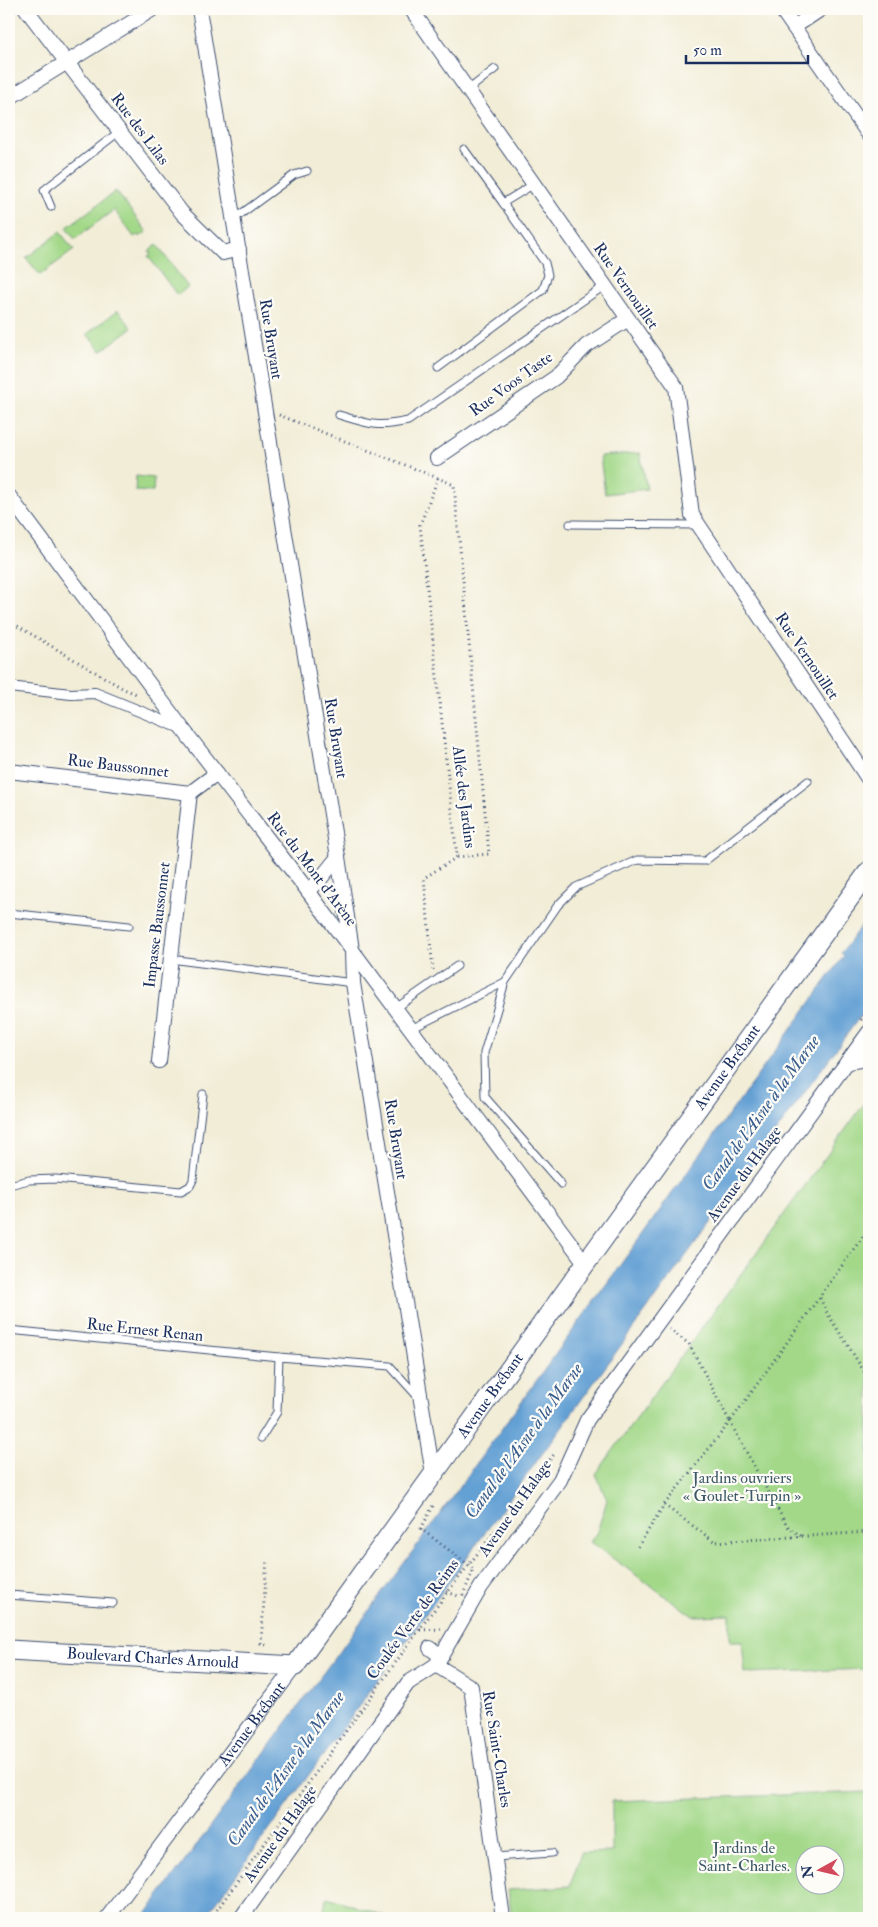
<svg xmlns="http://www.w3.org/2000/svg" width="878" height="1927" viewBox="0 0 878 1927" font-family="'IM FELL Double Pica',serif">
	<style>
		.green { fill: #a2d888; stroke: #5e8473; fill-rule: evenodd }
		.water { fill: #63a0d4; stroke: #3f6899 }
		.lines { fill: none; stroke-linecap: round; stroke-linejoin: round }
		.service-casing { stroke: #3b4c70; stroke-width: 9 }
		.pedestrian-casing { stroke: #3b4c70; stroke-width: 12 }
		.minor-casing { stroke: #3b4c70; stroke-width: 16 }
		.secondary-casing { stroke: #3b4c70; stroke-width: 21 }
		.path { stroke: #3b4c70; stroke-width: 3; stroke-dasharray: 1 4; stroke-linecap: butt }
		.service { stroke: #fff; stroke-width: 7 }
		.pedestrian { stroke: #fff; stroke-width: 10 }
		.minor { stroke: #fff; stroke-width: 14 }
		.secondary { stroke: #fff; stroke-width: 19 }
		.path-bridge { stroke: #3b4c70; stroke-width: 3; stroke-dasharray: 1 4; stroke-linecap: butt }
		.labels { text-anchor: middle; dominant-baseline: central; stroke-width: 4.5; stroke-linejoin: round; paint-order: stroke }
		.street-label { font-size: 16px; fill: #1b2f5e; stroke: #fdfcf7 }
		.park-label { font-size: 16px; fill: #3d5968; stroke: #fdfcf7 }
		.water-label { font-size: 18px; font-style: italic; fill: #385c8d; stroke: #fdfcf7 }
	</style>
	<rect width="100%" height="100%" fill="#fdfcf7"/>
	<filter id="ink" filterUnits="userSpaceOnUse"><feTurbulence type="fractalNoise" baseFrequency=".02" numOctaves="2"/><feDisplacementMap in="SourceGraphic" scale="10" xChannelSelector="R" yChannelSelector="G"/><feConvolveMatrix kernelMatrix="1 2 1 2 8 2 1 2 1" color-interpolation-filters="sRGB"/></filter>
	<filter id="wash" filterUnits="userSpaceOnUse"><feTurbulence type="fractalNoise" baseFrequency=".0096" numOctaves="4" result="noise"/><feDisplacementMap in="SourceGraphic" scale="20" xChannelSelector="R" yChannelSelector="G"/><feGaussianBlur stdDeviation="1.12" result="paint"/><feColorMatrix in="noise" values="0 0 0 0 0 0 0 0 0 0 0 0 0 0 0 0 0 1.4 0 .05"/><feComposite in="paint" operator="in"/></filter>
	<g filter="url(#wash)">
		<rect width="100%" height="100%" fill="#f2edd7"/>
		<g class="green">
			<path d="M116,191L147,232L139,237L137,235L134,237L114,210L75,239L66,228Z"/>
			<path d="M60,232L74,250L40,275L26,258Z"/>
			<path d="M157,245L188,287L177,295L148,256L151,254L149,251Z"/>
			<path d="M118,310L132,328L101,351L87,334Z"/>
			<path d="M640,453L647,489L605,494L600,456Z"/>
			<path d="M136,476L154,478L153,492L135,491Z"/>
			<path d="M869,1097V1669L745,1673L742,1641H730V1615L693,1616L590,1542L597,1532L607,1500L596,1474Z"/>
			<path d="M869,1792V1918H512L508,1890L570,1886L581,1853L612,1852V1801ZM806,1854H836V1884H806Z"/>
			<path d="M328,1897L391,1918H320Z"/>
		</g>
		<path class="water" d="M869,915V1004L205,1918H143L429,1529L844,956L841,953Z"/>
	</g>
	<g filter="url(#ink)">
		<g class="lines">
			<g class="service-casing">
				<g id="service">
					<path d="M468,90L495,69"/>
					<path d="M464,149L503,203"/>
					<path d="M51,207L44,190L120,131"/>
					<path d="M234,219L294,175L307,171"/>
					<path d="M438,368L543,290L548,275L545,263L503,203L534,184"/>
					<path d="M339,415C369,424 376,428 408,421L604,286"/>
					<path d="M570,524L699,525"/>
					<path d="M9,913L129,926"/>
					<path d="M170,959L353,983"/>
					<path d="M505,982L484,1053L485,1097L561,1184"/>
					<path d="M396,1008L457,966"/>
					<path d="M411,1029L505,982L558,905L576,887L637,860L705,861L808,781"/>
					<path d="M9,1185L29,1180L56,1179L181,1191L190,1186L193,1180L203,1094"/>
					<path d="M9,1330L279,1357"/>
					<path d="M261,1438L277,1412L279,1357L390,1366L418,1397"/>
					<path d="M9,1595L113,1603"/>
					<path d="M495,1857L552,1853"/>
				</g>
			</g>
			<g class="pedestrian-casing">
				<path id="pedestrian" d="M9,687L71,694L95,693L181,728"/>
			</g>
			<g class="minor-casing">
				<g id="minor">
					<path d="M26,9L182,213L223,253L239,249"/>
					<path d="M199,9L338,857L352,950L353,983L433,1474"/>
					<path d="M411,9L676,387L692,515L869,780"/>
					<path d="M781,9L869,135"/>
					<path d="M794,27L821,9"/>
					<path d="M9,98L153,9"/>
					<path d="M437,458L556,377L586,346L628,319"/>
					<path d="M9,496L182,728L308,891L586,1264"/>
					<path d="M9,771L190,793L217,773"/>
					<path d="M308,891L317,883L338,857"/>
					<path d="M159,1061L190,793"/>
					<path d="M847,1062L860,1060L869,1053"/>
					<path d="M430,1648L441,1656"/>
					<path d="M436,1665L471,1687L503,1918"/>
					<path id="s1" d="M107,1918L295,1666"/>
					<path d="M241,1918L408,1683L436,1665L481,1587L560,1480L587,1420L869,1032"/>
				</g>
			</g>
			<g class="secondary-casing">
				<g id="secondary">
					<path id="s2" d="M9,1650L295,1666L869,871"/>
				</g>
			</g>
			<g class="path">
				<path d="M279,415L438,478L454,485L489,854L457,857L420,525L438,478"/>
				<path d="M9,621L124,689L139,695"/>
				<path d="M433,970L424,878L457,857"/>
				<path d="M861,1020L869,1008"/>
				<path d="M820,1298L826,1311L869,1379"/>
				<path d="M669,1329L689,1344L730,1422L869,1228"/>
				<path d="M664,1505L715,1542L869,1532"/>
				<path d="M638,1547L664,1505L730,1422L787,1526L801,1536"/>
				<path d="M447,1592L461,1597"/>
				<path d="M420,1630L441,1629"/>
				<path d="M266,1645L261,1643L267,1559"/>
				<path d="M211,1918L424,1623L555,1453"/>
			</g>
			<use href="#service" class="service"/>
			<use href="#pedestrian" class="pedestrian"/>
			<use href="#minor" class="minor"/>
			<use href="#secondary" class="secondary"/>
			<path class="path-bridge" d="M433,1506L421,1529L474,1569L462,1597"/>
		</g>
	</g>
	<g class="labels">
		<g class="street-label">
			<text transform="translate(140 129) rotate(53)">Rue des Lilas</text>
			<text transform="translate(626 286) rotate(55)">Rue Vernouillet</text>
			<text transform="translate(271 339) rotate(81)">Rue Bruyant</text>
			<text transform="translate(511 384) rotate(-36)">Rue Voos Taste</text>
			<text transform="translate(807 656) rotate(56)">Rue Vernouillet</text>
			<text transform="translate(336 738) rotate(81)">Rue Bruyant</text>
			<text transform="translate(118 766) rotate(7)">Rue Baussonnet</text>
			<text transform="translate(464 797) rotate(83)">Allée des Jardins</text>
			<text transform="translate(312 869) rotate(53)">Rue du Mont d'Arène</text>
			<text transform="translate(157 925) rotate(-83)">Impasse Baussonnet</text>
			<text stroke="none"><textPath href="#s2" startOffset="1025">Avenue Brébant</textPath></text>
			<text transform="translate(396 1139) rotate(81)">Rue Bruyant</text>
			<text transform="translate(744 1174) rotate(-54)">Avenue du Halage</text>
			<text transform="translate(145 1330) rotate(6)">Rue Ernest Renan</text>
			<text stroke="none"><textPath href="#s2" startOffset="620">Avenue Brébant</textPath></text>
			<text transform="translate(515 1508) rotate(-55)">Avenue du Halage</text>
			<text transform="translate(413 1619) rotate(-54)">Coulée Verte de Reims</text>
			<text stroke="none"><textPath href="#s2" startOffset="144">Boulevard Charles Arnould</textPath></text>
			<text stroke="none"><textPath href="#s1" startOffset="242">Avenue Brébant</textPath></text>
			<text transform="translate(497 1749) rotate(81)">Rue Saint-Charles</text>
			<text transform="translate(280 1834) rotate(-55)">Avenue du Halage</text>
		</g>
		<g class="park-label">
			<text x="742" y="1478">Jardins ouvriers<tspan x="742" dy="18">« Goulet-Turpin »</tspan></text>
			<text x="744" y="1848">Jardins de<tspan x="744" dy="18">Saint-Charles.</tspan></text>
		</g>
		<g class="water-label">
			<text transform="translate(761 1113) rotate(-54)">Canal de l'Aisne à la Marne</text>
			<text transform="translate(524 1441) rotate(-54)">Canal de l'Aisne à la Marne</text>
			<text transform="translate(286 1769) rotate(-54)">Canal de l'Aisne à la Marne</text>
		</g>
	</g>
	<rect width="878" height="1927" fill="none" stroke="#fdfcf7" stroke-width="30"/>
	<g transform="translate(820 1870) rotate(262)"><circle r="24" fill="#fdfcf7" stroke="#a3aaba"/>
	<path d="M0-4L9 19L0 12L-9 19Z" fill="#d1495b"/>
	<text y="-8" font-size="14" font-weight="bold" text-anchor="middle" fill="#1b2f5e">N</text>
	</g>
	<path d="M686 55v8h122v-8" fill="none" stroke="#1b2f5e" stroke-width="2.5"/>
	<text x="693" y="55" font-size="15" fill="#1b2f5e" stroke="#fdfcf7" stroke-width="4" paint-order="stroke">50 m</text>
</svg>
